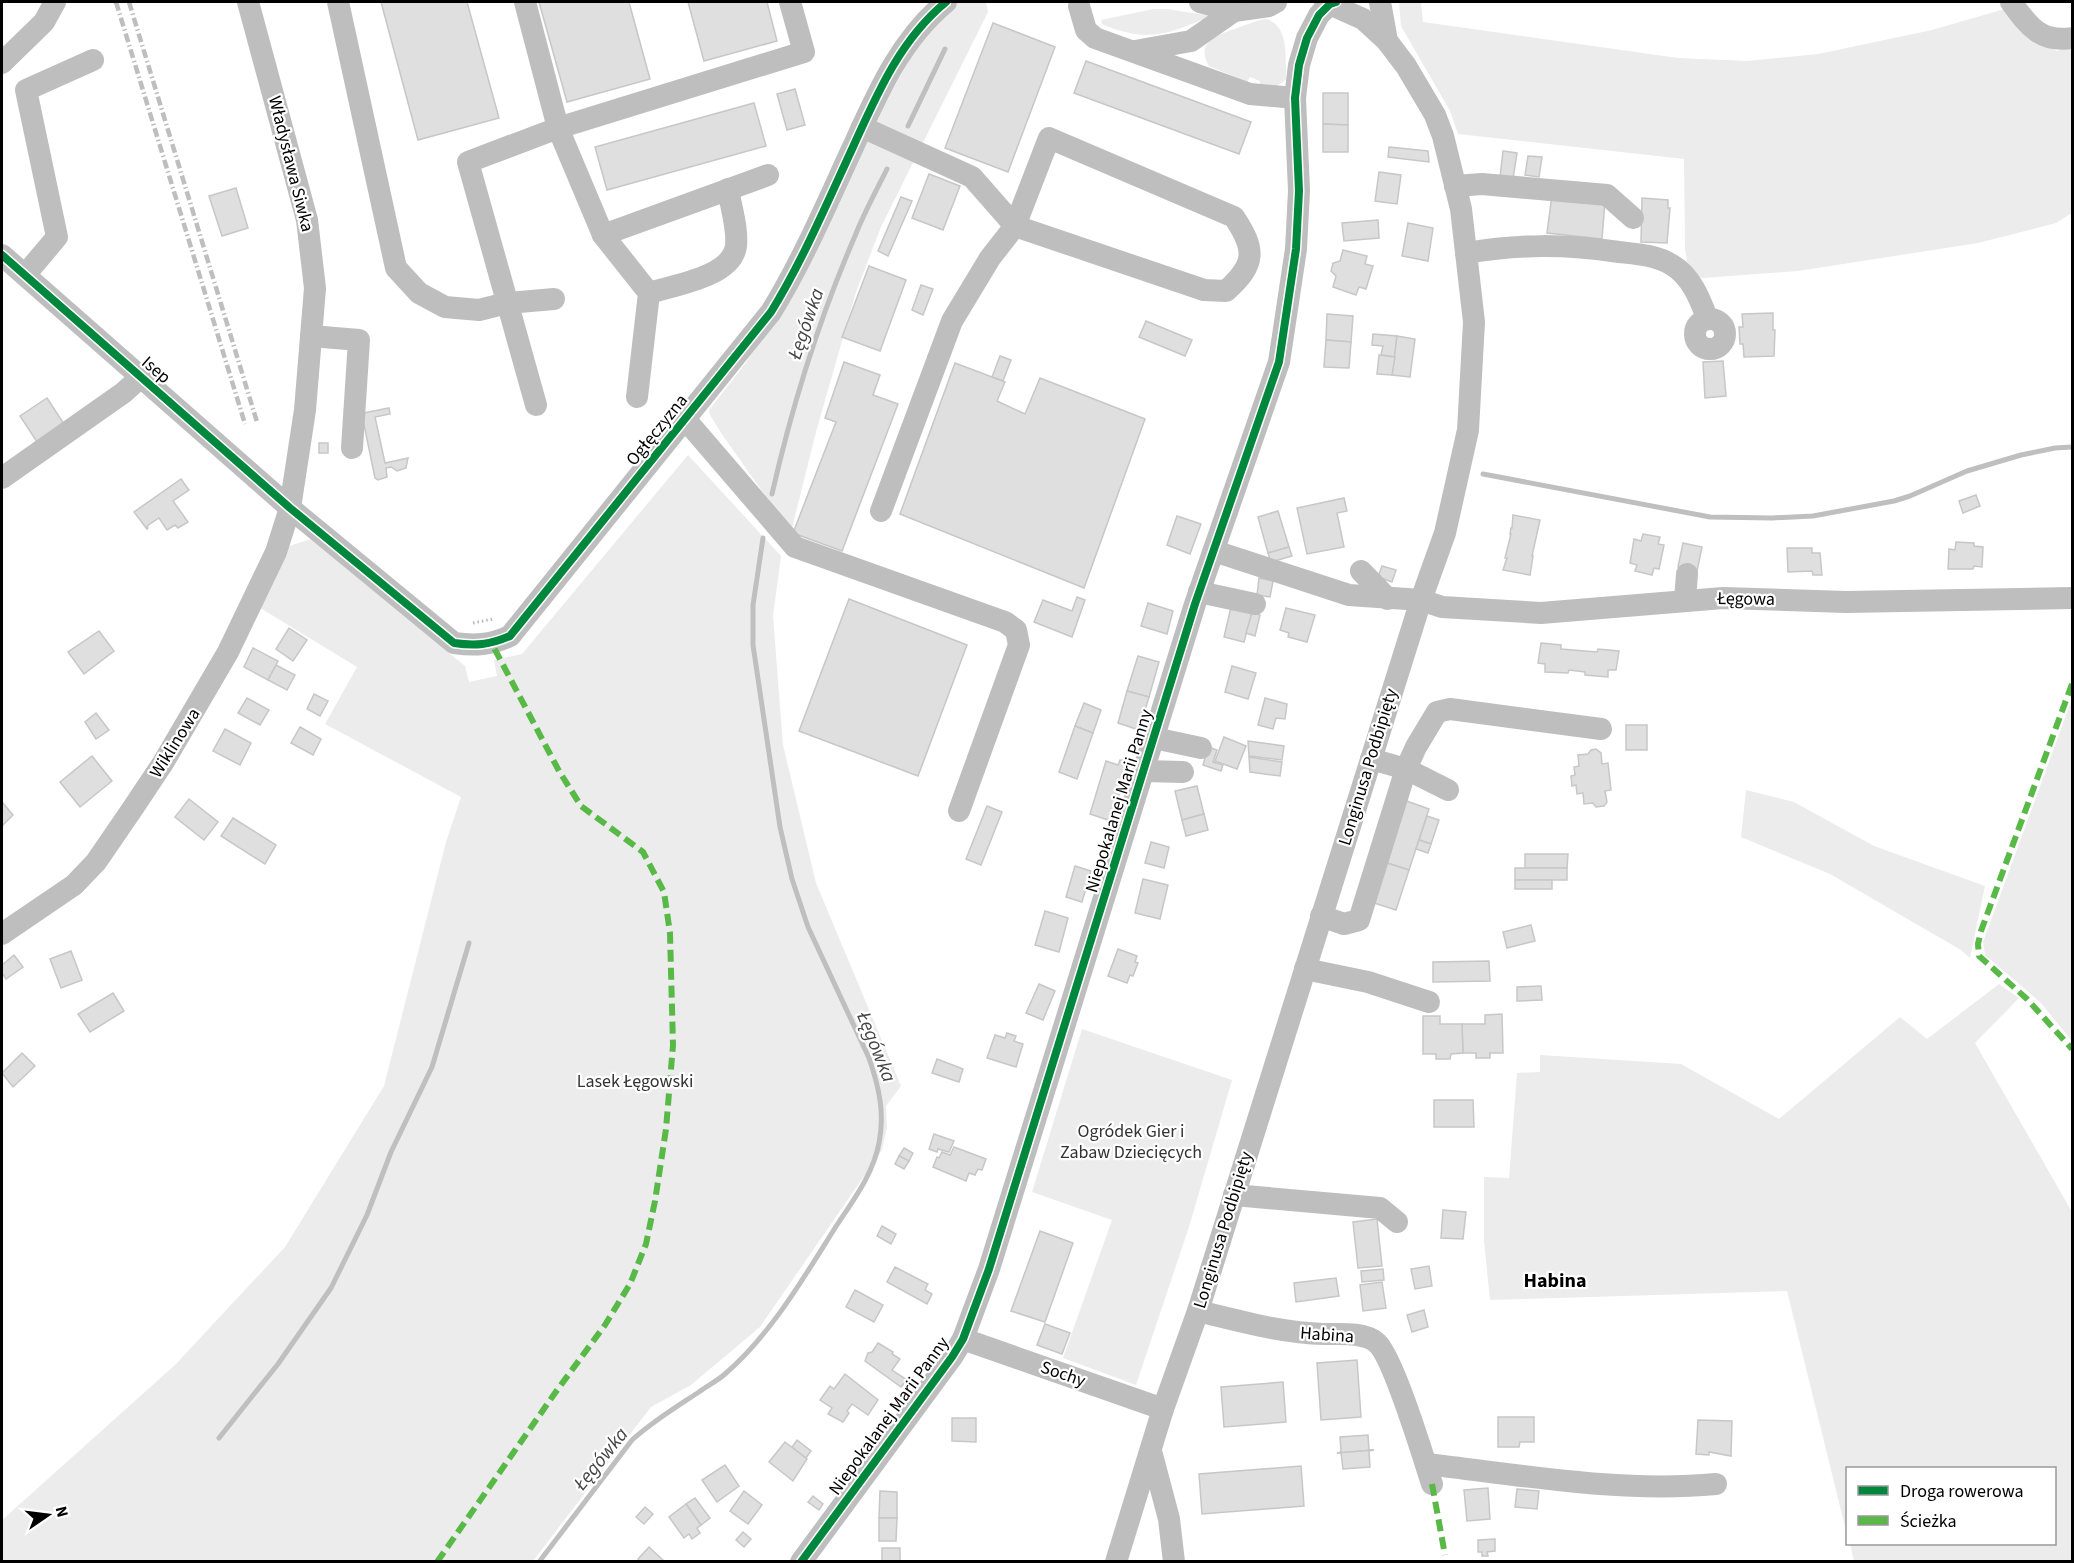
<svg xmlns="http://www.w3.org/2000/svg" width="2074" height="1563" viewBox="0 0 2074 1563" font-family="'Source Sans 3',sans-serif">
	<style>
		.green { fill: #ececec }
		.lines { fill: none; stroke-linecap: round; stroke-linejoin: round }
		.stream { stroke: #bfbfbf; stroke-width: 5 }
		.building { fill: #dfdfdf; stroke: #c7c7c7; stroke-width: 1.5 }
		.path { stroke: #b9b9b9; stroke-width: 3; stroke-dasharray: 1.5 3; stroke-linecap: butt }
		.minor { stroke: #bebebe; stroke-width: 22 }
		.rail { stroke: #bebebe; stroke-width: 4.5; stroke-dasharray: 9 3 1.5 3; stroke-linecap: butt }
		.quiet { stroke: #58b947; stroke-width: 6; stroke-dasharray: 12 6; stroke-linecap: butt }
		.cycleway-casing { stroke: #fff; stroke-width: 11 }
		.cycleway { stroke: #00873e; stroke-width: 8 }
		.labels { text-anchor: middle; dominant-baseline: central; stroke-width: 4.5; stroke-linejoin: round; paint-order: stroke }
		.street-label { font-size: 18px; fill: #000; stroke: #fff }
		.park-label { font-size: 18px; fill: #333; stroke: #fff }
		.water-label { font-size: 20px; font-style: italic; fill: #444; stroke: #fff }
		.neighbourhood-label { font-size: 20px; font-weight: bold; fill: #000; stroke: #fff }
	</style>
	<rect width="100%" height="100%" fill="#fff"/>
	<g class="green">
		<path d="M958,2H986L988,12L881,227L856,292L816,432L791,532L721,433L710,415L709,410L745,364L770,326L880,111L923,36Z"/>
		<path d="M1399,2H1421L1423,22L1678,58L1747,61L1818,54L1932,30L2008,8L2040,44L2057,51L2072,46V213L2056,223L1978,243L1798,271L1690,279L1685,248L1684,159L1458,134L1450,111L1401,26Z"/>
		<path d="M1153,9H1167L1211,16C1167,35 1147,43 1102,24L1101,20Z"/>
		<path d="M1265,19C1290,24 1285,59 1286,79C1278,88 1270,87 1259,87L1260,81L1250,77L1247,82L1209,66C1194,42 1220,34 1237,28C1246,25 1255,21 1265,19Z"/>
		<path d="M688,455L781,556L773,616L783,745L816,883L901,1086L886,1106L887,1127L882,1150L760,1327L691,1385L651,1407L533,1561H2V1520L175,1365L285,1247L384,1086L446,842L461,797L325,724L357,667L257,606L286,547L311,539L465,666L469,682L497,676L494,660L522,654Z"/>
		<path d="M2072,699V1041L2040,1002L1985,955L1983,942Z"/>
		<path d="M1746,790L1794,802L1874,846L1985,886L1970,958L1961,950L1830,874L1741,837Z"/>
		<path d="M1999,984L2019,998L1975,1043L2072,1212V1561H1854L1850,1544H2054V1468H1848L1847,1535L1787,1291L1490,1300L1484,1241V1177L1509,1178L1517,1073L1540,1072V1055L1681,1064L1779,1119L1900,1017L1927,1039Z"/>
		<path d="M1082,1029L1232,1080L1189,1227L1136,1385L1063,1358L1112,1220L1032,1192Z"/>
	</g>
	<g class="lines">
		<g class="stream">
			<path d="M908,126L945,49"/>
			<path d="M1483,474L1710,517L1772,518L1813,516L1894,501L1910,496L1967,471L2021,455L2055,448L2072,447"/>
			<path d="M772,494C792,406 819,319 855,236C864,213 876,191 887,169"/>
			<path d="M219,1438L278,1364L331,1288L367,1215L391,1152L432,1067L469,943"/>
			<path d="M539,1562L632,1440C653,1421 676,1407 699,1392C707,1386 717,1381 725,1374C771,1334 803,1279 835,1228C852,1202 873,1175 879,1143C885,1113 879,1087 869,1058L808,927L792,879L780,827L753,645V605L763,538"/>
		</g>
	</g>
	<g class="building">
		<path d="M381,2H467L499,118L418,140Z"/>
		<path d="M539,2H629L650,79L567,102Z"/>
		<path d="M688,2H767L777,41L704,61Z"/>
		<path d="M993,23L1055,47L1008,172L945,148Z"/>
		<path d="M1086,61L1251,122L1239,154L1074,93Z"/>
		<path d="M795,89L805,125L787,130L777,94Z"/>
		<path d="M1323,93H1348V125L1323,124Z"/>
		<path d="M754,103L766,146L607,190L595,147Z"/>
		<path d="M1323,124L1348,125V152H1323Z"/>
		<path d="M1389,147L1428,151L1429,162L1388,157Z"/>
		<path d="M1503,151L1517,153L1513,179L1500,177Z"/>
		<path d="M1528,156L1542,157L1539,177L1525,175Z"/>
		<path d="M1379,172L1401,175L1397,204L1375,201Z"/>
		<path d="M929,174L960,186L943,230L912,218Z"/>
		<path d="M236,188L248,228L222,236L209,196Z"/>
		<path d="M1552,195L1605,201L1602,239L1547,233Z"/>
		<path d="M901,197L912,201L888,256L878,251Z"/>
		<path d="M1642,198L1668,200V208H1670L1667,243L1641,242Z"/>
		<path d="M1378,220L1379,238L1344,241L1342,223Z"/>
		<path d="M1408,223L1433,228L1428,261L1402,256Z"/>
		<path d="M1343,250L1367,256L1365,264L1373,266L1366,289L1359,287L1356,295L1333,287L1336,276L1331,271L1333,263L1340,261Z"/>
		<path d="M869,266L906,280L880,351L842,337Z"/>
		<path d="M921,285L933,289L923,315L912,310Z"/>
		<path d="M1773,313V330H1775L1774,356L1744,357L1743,344H1740L1739,327H1743L1742,314Z"/>
		<path d="M1327,314L1353,316L1351,342L1326,340Z"/>
		<path d="M1146,321L1192,340L1185,356L1139,337Z"/>
		<path d="M1373,334L1397,336L1395,357L1381,355L1383,346L1372,345Z"/>
		<path d="M1397,336L1415,339L1410,377L1392,375Z"/>
		<path d="M1326,340L1351,342L1349,368L1324,367Z"/>
		<path d="M1379,355L1395,357L1392,375L1377,374Z"/>
		<path d="M1000,356L1011,360L1003,381L992,377Z"/>
		<path d="M1723,361L1726,396L1705,398L1703,362Z"/>
		<path d="M844,362L880,375L873,395L898,404L842,551L793,533L836,422L825,418Z"/>
		<path d="M955,363L1005,382L997,401L1025,414L1040,378L1145,419L1084,588L900,514Z"/>
		<path d="M47,398L66,427L39,445L20,416Z"/>
		<path d="M389,408L390,414L375,417L385,463L408,458L406,468L397,471L391,467L386,468L387,477L378,480L375,478L363,420V413Z"/>
		<rect x="319" y="443" width="9" height="10"/>
		<path d="M181,479L189,490L173,501L188,522L178,528L175,525L167,530L159,518L147,526L148,528L147,529L134,512Z"/>
		<path d="M1976,495L1980,506L1963,513L1959,501Z"/>
		<path d="M1344,498L1347,511L1337,513L1344,547L1307,554L1297,508Z"/>
		<path d="M1278,511L1289,547L1268,553L1258,517Z"/>
		<path d="M1513,515L1540,520L1532,556H1533L1530,575L1503,570L1507,558H1505L1511,534H1510L1511,528H1512Z"/>
		<path d="M1177,516L1201,524L1190,554L1167,545Z"/>
		<path d="M1643,534L1660,537L1658,544L1664,545L1659,569L1654,568L1652,575L1635,571L1637,565L1630,563L1634,539L1641,541Z"/>
		<path d="M1956,542L1974,543V546L1983,547L1982,567L1974,566L1973,569H1948L1949,549L1955,550Z"/>
		<path d="M1683,543L1702,547L1697,571L1678,567Z"/>
		<path d="M1289,547L1292,556L1271,562L1268,553Z"/>
		<path d="M1787,548H1812V553H1820L1822,575H1813L1812,571L1788,572Z"/>
		<path d="M1382,566L1396,570L1392,582L1378,577Z"/>
		<path d="M1259,578L1273,581L1270,597L1257,595Z"/>
		<path d="M1077,597L1085,600L1072,637L1034,622L1043,600L1072,611Z"/>
		<path d="M849,599L967,645L918,776L799,731Z"/>
		<path d="M1148,603L1173,611L1167,634L1141,626Z"/>
		<path d="M1231,607L1252,613L1244,642L1224,637Z"/>
		<path d="M1286,608L1315,615L1307,642L1288,637L1289,633L1280,630Z"/>
		<path d="M1252,613L1260,615L1255,636L1246,633Z"/>
		<path d="M289,628L307,640L293,661L276,649Z"/>
		<path d="M99,631L114,651L84,674L68,652Z"/>
		<path d="M1541,643L1561,645V649L1597,652L1598,649L1619,651L1616,670H1608V677L1585,675V672L1569,670L1568,673L1545,672V664L1538,663Z"/>
		<path d="M253,648L278,661L268,680L244,667Z"/>
		<path d="M1138,656L1159,662L1149,697L1127,691Z"/>
		<path d="M276,665L295,675L287,690L268,680Z"/>
		<path d="M1232,666L1256,673L1248,699L1225,692Z"/>
		<path d="M1127,691L1149,697L1139,730L1118,723Z"/>
		<path d="M314,694L328,701L320,716L307,709Z"/>
		<path d="M247,698L269,710L260,725L238,713Z"/>
		<path d="M1265,698L1287,704L1285,719L1276,718L1273,729L1258,725Z"/>
		<path d="M1084,703L1101,710L1093,733L1075,726Z"/>
		<path d="M96,713L109,730L96,739L85,722Z"/>
		<rect x="1626" y="725" width="21" height="25"/>
		<path d="M1075,726L1093,733L1077,779L1059,772Z"/>
		<path d="M300,727L321,739L313,755L291,743Z"/>
		<path d="M225,729L251,743L240,765L213,751Z"/>
		<path d="M1224,737L1246,746L1237,769L1215,761Z"/>
		<path d="M1248,741L1284,746L1282,760L1249,756Z"/>
		<path d="M1208,747L1217,750L1213,762L1223,765L1221,771L1203,765Z"/>
		<path d="M1596,749L1601,753L1602,764L1608,763L1611,790L1605,791L1607,802L1604,806L1596,807L1593,803L1584,804L1583,793L1577,794L1576,785L1572,786L1571,776L1575,775L1574,767L1579,766L1578,755L1588,754L1591,750Z"/>
		<path d="M92,756L112,781L80,807L60,782Z"/>
		<path d="M1249,757L1282,762L1280,776L1250,772Z"/>
		<path d="M1120,760L1129,762L1111,821L1090,814L1106,761L1118,765Z"/>
		<path d="M1197,786L1204,814L1182,820L1175,791Z"/>
		<path d="M189,799L218,822L204,840L175,817Z"/>
		<path d="M1404,800L1429,809L1409,870L1384,862Z"/>
		<path d="M2,802L13,815L2,826Z"/>
		<path d="M987,806L1002,812L981,865L966,859Z"/>
		<path d="M1204,814L1208,830L1186,836L1182,820Z"/>
		<path d="M1427,816L1439,820L1431,844L1419,840Z"/>
		<path d="M233,818L276,845L265,864L221,836Z"/>
		<path d="M1419,840L1431,844L1428,853L1416,849Z"/>
		<path d="M1151,842L1169,847L1164,868L1145,863Z"/>
		<path d="M1525,854H1568L1567,868H1525Z"/>
		<path d="M1384,862L1409,870L1396,910L1371,902Z"/>
		<path d="M1075,866L1091,871L1082,902L1066,897Z"/>
		<rect x="1515" y="868" width="52" height="12"/>
		<path d="M1143,879L1168,885L1160,919L1135,913Z"/>
		<rect x="1515" y="880" width="37" height="9"/>
		<path d="M1045,911L1068,918L1059,952L1035,945Z"/>
		<path d="M1531,925L1535,941L1507,948L1503,932Z"/>
		<path d="M1118,949L1137,956L1135,962L1138,963L1133,976L1130,975L1127,983L1108,976Z"/>
		<path d="M71,951L82,980L61,988L50,959Z"/>
		<path d="M14,955L23,967L6,979L2,973V965Z"/>
		<path d="M1489,961L1490,981L1433,982V962Z"/>
		<path d="M1039,984L1055,991L1043,1020L1026,1013Z"/>
		<path d="M1541,986L1542,1000L1517,1001V987Z"/>
		<path d="M113,993L124,1011L90,1032L78,1014Z"/>
		<path d="M1502,1014L1503,1053H1490V1058H1476V1053H1463L1462,1024H1485V1015Z"/>
		<path d="M1423,1016H1440V1024H1462L1463,1053L1451,1054L1450,1059H1436V1054H1423Z"/>
		<path d="M1007,1033L1016,1036L1014,1041L1023,1044L1016,1067L987,1058L995,1035L1005,1038Z"/>
		<path d="M22,1053L35,1066L13,1087L2,1073Z"/>
		<path d="M937,1059L963,1069L959,1082L932,1073Z"/>
		<path d="M1434,1100H1473L1474,1127H1434Z"/>
		<path d="M934,1134L954,1141L949,1152L938,1149L937,1152L929,1149Z"/>
		<path d="M954,1147L986,1159L982,1170L978,1169L975,1175L969,1173L966,1181L933,1167L937,1157L939,1158L942,1152L950,1155Z"/>
		<path d="M904,1148L913,1153L909,1161L899,1156Z"/>
		<path d="M899,1156L909,1161L904,1169L895,1164Z"/>
		<path d="M1443,1210L1466,1212L1463,1239L1441,1238Z"/>
		<path d="M1377,1219L1382,1266L1358,1268L1353,1222Z"/>
		<path d="M882,1226L896,1234L891,1244L877,1236Z"/>
		<path d="M1040,1231L1073,1243L1045,1322L1011,1311Z"/>
		<path d="M1429,1266L1432,1286L1415,1289L1411,1269Z"/>
		<path d="M895,1267L928,1284L925,1290L932,1294L927,1304L887,1282Z"/>
		<path d="M1383,1269L1384,1280L1362,1282L1361,1271Z"/>
		<path d="M1336,1278L1339,1296L1296,1302L1294,1283Z"/>
		<path d="M1382,1282L1386,1308L1363,1311L1360,1285Z"/>
		<path d="M855,1290L883,1305L874,1322L846,1307Z"/>
		<path d="M1424,1310L1428,1327L1412,1332L1407,1315Z"/>
		<path d="M1045,1324L1070,1333L1062,1354L1037,1345Z"/>
		<path d="M878,1343L893,1352L892,1354L900,1359L892,1370L907,1380L901,1387L865,1361L868,1353L872,1352Z"/>
		<path d="M1357,1360L1361,1417L1321,1420L1317,1363Z"/>
		<path d="M845,1374L878,1400L868,1415L852,1404L847,1411L849,1413L843,1422L828,1414L832,1408L820,1400L830,1386L834,1389Z"/>
		<path d="M1283,1382L1286,1422L1224,1427L1221,1387Z"/>
		<path d="M1498,1417H1534V1442H1520L1519,1447H1498Z"/>
		<path d="M952,1418H976V1442L952,1441Z"/>
		<path d="M1698,1420L1732,1421L1731,1456L1709,1452V1455L1696,1454Z"/>
		<path d="M1368,1435L1369,1450H1374L1337,1453L1341,1452L1340,1437Z"/>
		<path d="M797,1440L811,1451L806,1458L792,1447Z"/>
		<path d="M785,1442L807,1459L793,1481L769,1462Z"/>
		<path d="M1374,1450L1369,1451L1370,1467L1343,1469L1341,1453H1337Z"/>
		<path d="M725,1465L739,1486L717,1502L702,1480Z"/>
		<path d="M1301,1466L1304,1506L1202,1514L1199,1474Z"/>
		<path d="M1488,1488L1490,1519L1467,1521L1464,1490Z"/>
		<path d="M1517,1489L1539,1491L1537,1509L1515,1507Z"/>
		<path d="M744,1491L762,1505L748,1524L730,1511Z"/>
		<path d="M880,1491L897,1492V1518H879Z"/>
		<path d="M813,1496L823,1504L819,1510L808,1502Z"/>
		<path d="M695,1498L710,1518L701,1525L686,1504Z"/>
		<path d="M686,1504L701,1525L697,1528L700,1533L692,1539L689,1534L684,1538L669,1517Z"/>
		<path d="M645,1507L653,1514L644,1524L636,1517Z"/>
		<path d="M879,1518H897L896,1541H879Z"/>
		<path d="M743,1532L751,1539L744,1547L736,1540Z"/>
		<path d="M1495,1539V1551L1487,1552L1488,1556H1482V1552H1478V1540Z"/>
		<path d="M649,1547L665,1562H641L638,1559Z"/>
		<rect x="882" y="1548" width="18" height="14"/>
	</g>
	<g class="lines">
		<path class="path" d="M473,623L493,619"/>
		<g class="minor">
			<path d="M338,2L396,268L419,293L445,307L479,310L507,303L554,299"/>
			<path d="M525,2L558,128L804,52L790,2"/>
			<path d="M1200,2L1234,11L1269,6L1276,2"/>
			<path d="M1380,2L1387,41"/>
			<path d="M2011,2C2028,25 2040,43 2072,38"/>
			<path d="M1079,6L1086,30L1095,38L1250,94L1295,98"/>
			<path d="M1135,51L1191,41L1234,11"/>
			<path d="M2,63L44,22L55,2"/>
			<path d="M862,127L972,177L1015,226L1204,290L1226,291C1256,264 1256,250 1234,217L1049,138L1015,226L990,258L952,321L881,511"/>
			<path d="M1455,186L1482,184L1607,195L1633,218"/>
			<path d="M603,235L649,293L637,397"/>
			<path d="M1466,253C1520,244 1565,244 1619,252C1637,254 1656,255 1672,265C1691,276 1700,299 1707,318"/>
			<path d="M2,255L290,508L454,643C475,646 490,645 510,636L771,312C803,260 827,203 853,147C877,94 900,40 946,2"/>
			<path d="M25,275L57,237L26,90L93,60"/>
			<path d="M649,293C674,285 732,277 736,246C738,229 731,207 728,189"/>
			<circle cx="1710" cy="334" r="15"/>
			<path d="M311,336L359,340L352,448"/>
			<path d="M536,405L468,162L558,128L603,235L768,175"/>
			<path d="M685,419L795,547L1005,622L1016,630L1019,645L959,811"/>
			<path d="M2,478L123,393L141,377"/>
			<path d="M1214,551L1349,595L1421,600L1442,607L1541,613L1723,598L1846,602L2072,598"/>
			<path d="M1361,571L1388,599"/>
			<path d="M1199,592L1255,604"/>
			<path d="M1685,600L1687,574"/>
			<path d="M1154,738L1201,748"/>
			<path d="M1371,759L1406,769L1448,790"/>
			<path d="M1144,771L1183,772"/>
			<path d="M1321,916L1344,924L1359,920L1406,769L1416,747L1437,712L1450,709L1601,729"/>
			<path d="M2,934L74,885L96,862L133,808L163,763L228,652L276,552L290,508L305,410L315,288L307,220L248,2"/>
			<path d="M1305,969L1368,982L1429,1002"/>
			<path d="M1234,1195L1380,1208L1397,1222"/>
			<path d="M1198,1311C1240,1321 1281,1333 1324,1334C1340,1334 1365,1332 1377,1343C1393,1357 1424,1459 1432,1484"/>
			<path d="M963,1339L1163,1409"/>
			<path d="M1151,1451L1169,1519L1174,1562"/>
			<path d="M1426,1464C1522,1475 1620,1493 1716,1484"/>
			<path d="M801,1562L952,1357L963,1339L989,1269L1195,604L1279,362L1296,249L1299,191L1295,98L1299,65L1307,38L1319,15L1330,4L1336,2"/>
			<path d="M1116,1562L1163,1409L1198,1311L1421,600L1445,533L1468,430L1474,322L1461,209L1443,136L1435,115L1406,66L1387,41L1363,19L1325,2"/>
		</g>
		<g class="rail">
			<path d="M116,2L245,424"/>
			<path d="M129,2L257,422"/>
		</g>
		<g class="quiet">
			<path d="M2072,684L1981,931L1978,944L1979,956L2027,999L2072,1049"/>
			<path d="M1432,1484L1445,1555"/>
			<path d="M437,1562L555,1393L605,1325L630,1284L646,1244L655,1201L666,1129L673,1045L670,933L664,892L643,852L581,806L559,771L492,644"/>
		</g>
		<g class="cycleway-casing">
			<g id="cycleway">
				<path d="M2,255L290,508L454,643C475,646 490,645 510,636L771,312C803,260 827,203 853,147C877,94 900,40 946,2"/>
				<path d="M801,1562L952,1357L963,1339L989,1269L1195,604L1279,362L1296,249L1299,191L1295,98L1299,65L1307,38L1319,15L1330,4L1336,2"/>
			</g>
		</g>
		<use href="#cycleway" class="cycleway"/>
	</g>
	<g class="labels">
		<g class="street-label">
			<text transform="translate(291 164) rotate(76)">Władysława Siwka</text>
			<text transform="translate(156 370) rotate(41)">Isep</text>
			<text transform="translate(657 430) rotate(-51)">Ogłęczyzna</text>
			<text transform="translate(1746 599) rotate(1)">Łęgowa</text>
			<text transform="translate(175 743) rotate(-58)">Wiklinowa</text>
			<text transform="translate(1368 767) rotate(-73)">Longinusa Podbipięty</text>
			<text transform="translate(1119 801) rotate(-73)">Niepokalanej Marii Panny</text>
			<text transform="translate(1223 1230) rotate(-73)">Longinusa Podbipięty</text>
			<text transform="translate(1327 1335) rotate(4)">Habina</text>
			<text transform="translate(1063 1374) rotate(19)">Sochy</text>
			<text transform="translate(889 1416) rotate(-54)">Niepokalanej Marii Panny</text>
		</g>
		<g class="park-label">
			<text x="635" y="1081">Lasek Łęgowski</text>
			<text x="1131" y="1131">Ogródek Gier i<tspan x="1131" dy="21">Zabaw Dziecięcych</tspan></text>
		</g>
		<g class="water-label">
			<text transform="translate(806 324) rotate(-71)">Łęgówka</text>
			<text transform="translate(876 1047) rotate(68)">Łęgówka</text>
			<text transform="translate(601 1459) rotate(-51)">Łęgówka</text>
		</g>
		<g class="neighbourhood-label">
			<text x="1555" y="1281">Habina</text>
		</g>
	</g>
	<rect width="2074" height="1563" fill="none" stroke="#000000" stroke-width="6"/>
	<rect x="1846" y="1467" width="210" height="78" fill="#ffffff" stroke="#999999" stroke-width="1.5"/>
	<rect x="1858" y="1486" width="30" height="9" fill="#00873e" stroke="#999999" stroke-width="1.5"/>
	<text x="1900" y="1497" font-size="18" fill="#000000">Droga rowerowa</text>
	<rect x="1858" y="1516" width="30" height="9" fill="#58b947" stroke="#999999" stroke-width="1.5"/>
	<text x="1900" y="1527" font-size="18" fill="#000000">Ścieżka</text>
	<g transform="translate(48 1515) rotate(76)" stroke="#ffffff" stroke-width="4.5" paint-order="stroke">
	<path d="M0-4.5L10 22L0 15L-10 22Z" fill="#000000"/>
	<text y="-9" font-size="16" font-weight="bold" text-anchor="middle" fill="#000000">N</text>
	</g>
</svg>
